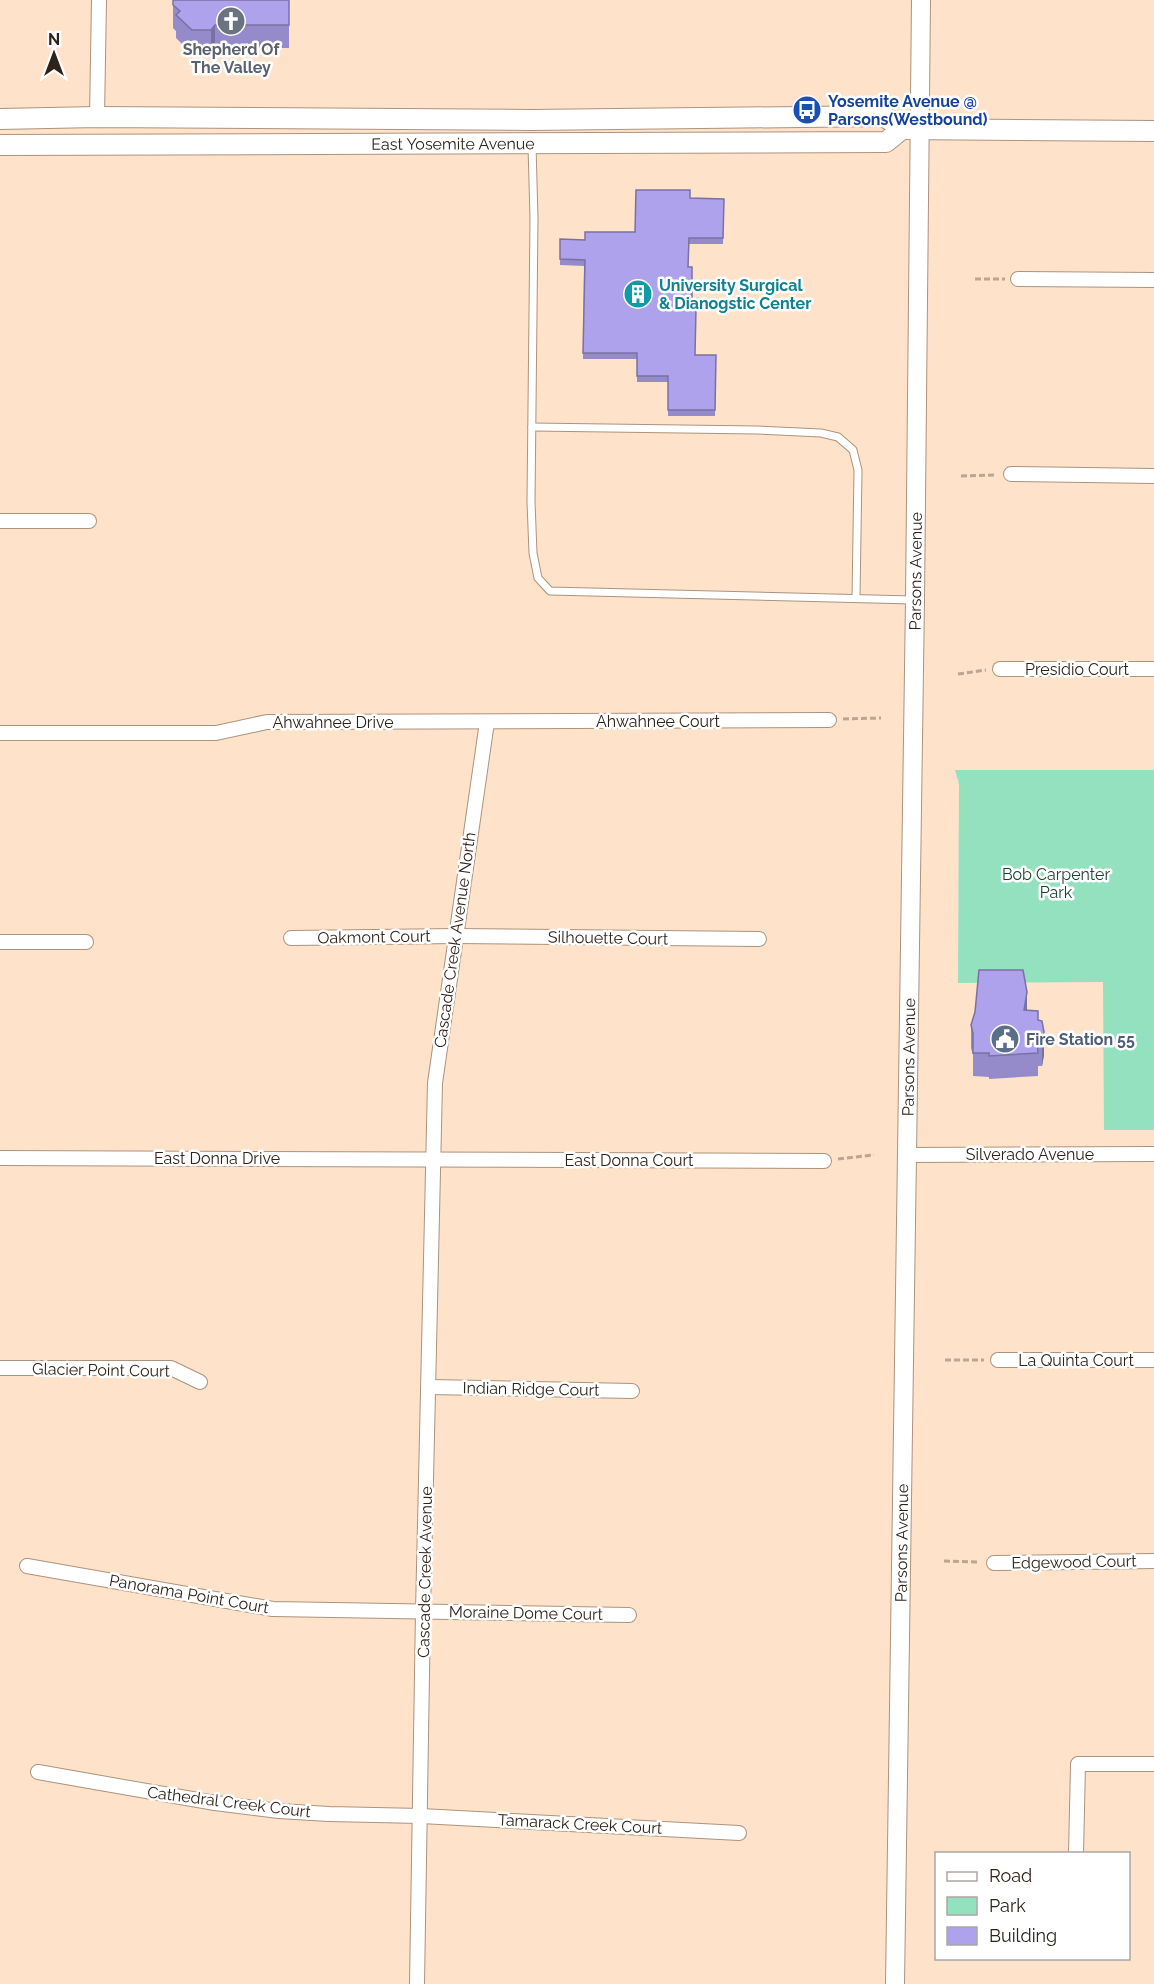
<svg xmlns="http://www.w3.org/2000/svg" width="1154" height="1984" viewBox="0 0 1154 1984" font-family="Raleway,sans-serif">
	<style>
		.green { fill: #94e1bf }
		.lines { fill: none; stroke-linecap: round; stroke-linejoin: round }
		.service-casing { stroke: #ad937c; stroke-width: 9 }
		.minor-casing { stroke: #ad937c; stroke-width: 16 }
		.tertiary-casing { stroke: #ad937c; stroke-width: 20 }
		.secondary-casing { stroke: #ad937c; stroke-width: 22 }
		.path { stroke: #bca692; stroke-width: 3; stroke-dasharray: 6 3; stroke-linecap: butt }
		.service { stroke: #fff; stroke-width: 7 }
		.minor { stroke: #fff; stroke-width: 14 }
		.tertiary { stroke: #fff; stroke-width: 18 }
		.secondary { stroke: #fff; stroke-width: 20 }
		.wall { fill: #958bca }
		.shaded-wall { fill: #7971a4 }
		.building { fill: #ada2eb; stroke: #7971a4; stroke-width: 1.5 }
		.labels { text-anchor: middle; dominant-baseline: central; stroke-width: 5; stroke-linejoin: round; paint-order: stroke }
		.worship-label { font-size: 16px; font-weight: bold; fill: #5b616d; stroke: #fff }
		.transit-label { font-size: 16px; font-weight: bold; fill: #164399; stroke: #fff; text-anchor: start }
		.street-label { font-size: 16px; fill: #2d2319; stroke: #fff }
		.culture-label { font-size: 16px; font-weight: bold; fill: #0d838f; stroke: #fff; text-anchor: start }
		.park-label { font-size: 16px; fill: #1c4333; stroke: #fff }
		.service-label { font-size: 16px; font-weight: bold; fill: #4e5e75; stroke: #fff; text-anchor: start }
	</style>
	<rect width="100%" height="100%" fill="#fee2ca"/>
	<path class="green" d="M955,770H1154V1130H1104L1103,982L958,983L959,784Z"/>
	<g class="lines">
		<g class="service-casing">
			<g id="service">
				<path d="M532,146L534,218L531,502L533,553L538,578L550,591L913,600"/>
				<path d="M532,427L757,430L821,433L838,437L853,450L858,470L856,598"/>
			</g>
		</g>
		<g class="minor-casing">
			<g id="minor">
				<path d="M97,117L99,0"/>
				<path d="M1018,279L1154,280"/>
				<path d="M1011,474L1154,476"/>
				<path d="M0,521H89"/>
				<path d="M1000,669H1154"/>
				<path d="M0,733H216L267,722L829,720"/>
				<path d="M291,938L456,936L759,939"/>
				<path d="M0,942H86"/>
				<path d="M907,1155L1154,1154"/>
				<path d="M0,1158L824,1161"/>
				<path d="M998,1360H1154"/>
				<path d="M0,1368H171L200,1382"/>
				<path d="M429,1387L632,1391"/>
				<path d="M994,1563L1154,1561"/>
				<path d="M27,1566L273,1609L629,1615"/>
				<path d="M38,1772L215,1803L279,1811L329,1814L421,1816L739,1833"/>
				<path d="M1076,1854L1078,1764H1154"/>
				<path d="M417,1984L423,1612L435,1083L487,722"/>
			</g>
		</g>
		<g class="tertiary-casing">
			<g id="tertiary">
				<path id="s1" d="M895,1984L915,600L921,0"/>
			</g>
		</g>
		<g class="secondary-casing">
			<g id="secondary">
				<path d="M0,119L97,117L531,120L884,116L902,129L1154,131"/>
				<path id="s2" d="M0,145L886,142L902,129"/>
			</g>
		</g>
		<g class="path">
			<path d="M975,279H1005"/>
			<path d="M961,476L997,475"/>
			<path d="M958,674L986,670"/>
			<path d="M843,719L881,718"/>
			<path d="M838,1159L874,1155"/>
			<path d="M945,1360H984"/>
			<path d="M944,1561L980,1562"/>
		</g>
		<use href="#service" class="service"/>
		<use href="#minor" class="minor"/>
		<use href="#tertiary" class="tertiary"/>
		<use href="#secondary" class="secondary"/>
	</g>
	<g class="wall">
		<path d="M173,0H289V48H215L211,53L192,54L176,38V31L173,28Z"/>
		<path d="M690,198L724,199L723,244H689L688,267L695,355H716L715,416H668V382H637V359H583L584,266L560,265V239L585,240L635,232Z"/>
		<path d="M1027,1011L1038,1020L1042,1021L1044,1055L1042,1066H1038V1076L989,1079V1077L973,1076V1055L971,1048V1025Z"/>
	</g>
	<g class="shaded-wall">
		<path d="M215,25V48L211,53V30Z"/>
		<path d="M1027,992V1016L1024,1010Z"/>
		<path d="M1044,1032V1055L1042,1066V1042Z"/>
	</g>
	<g class="building">
		<path d="M173,0H289V25H215L211,30H192L176,15L180,11L173,5Z"/>
		<path d="M636,190H690V198L724,199L723,238H689L688,267H692V308H696L695,355H716L715,410H668V376H637V353H583L585,260L560,259V239L585,240V232H635Z"/>
		<path d="M979,970H1023L1027,992L1024,1010L1038,1011V1020L1042,1021L1044,1032L1042,1042L1037,1043L1038,1053L989,1056V1053H973V1033L971,1025L975,1012Z"/>
	</g>
	<defs>
		<g id="church-disc" transform="scale(1.5)"><circle r="9.5" fill="#6b7280" stroke="#fff"/><path d="M-1.2-6h2.4v3.5h3.3v2.4h-3.3V6h-2.4V-.1h-3.3v-2.4h3.3Z" fill="#fff"/></g>
		<g id="bus-disc" transform="scale(1.5)"><circle r="9.5" fill="#1a4fb4" stroke="#fff"/><path d="M-5-6H5V4H4V6H2V4H-2V6H-4V4H-5ZM-3.5-4V0h7V-4ZM-3.5 1.2v1.5H-2V1.2ZM2 1.2v1.5H3.5V1.2Z" fill="#fff"/></g>
		<g id="building-disc" transform="scale(1.5)"><circle r="9.5" fill="#0f9aa8" stroke="#fff"/><path d="M-4-6H4V6H1V3H-1V6H-4ZM-2.5-4.3h1.7v1.8h-1.7ZM.8-4.3h1.7v1.8H.8ZM-2.5-1h1.7V.8h-1.7ZM.8-1h1.7V.8H.8Z" fill="#fff"/></g>
		<g id="civic-disc" transform="scale(1.5)"><circle r="9.5" fill="#5c6f8a" stroke="#fff"/><path d="M-.6-6.5H3V-4.5H.6V-3L4-1V1h2V6H-6V1h2V-1L-.6-3ZM-1.2 2.5V6h2.4V2.5Z" fill="#fff"/></g>
	</defs>
	<g fill-rule="evenodd">
		<use href="#church-disc" x="231" y="21"/>
		<use href="#bus-disc" x="807" y="110"/>
		<use href="#building-disc" x="638" y="294"/>
		<use href="#civic-disc" x="1005" y="1039"/>
	</g>
	<g class="labels">
		<g class="worship-label">
			<text x="231" y="49">Shepherd Of<tspan x="231" dy="18">The Valley</tspan></text>
		</g>
		<g class="transit-label">
			<text x="828" y="101">Yosemite Avenue @<tspan x="828" dy="18">Parsons(Westbound)</tspan></text>
		</g>
		<g class="street-label">
			<text stroke="none"><textPath href="#s2" startOffset="453">East Yosemite Avenue</textPath></text>
			<text stroke="none"><textPath href="#s1" startOffset="1413">Parsons Avenue</textPath></text>
			<text x="1077" y="669">Presidio Court</text>
			<text x="658" y="721">Ahwahnee Court</text>
			<text x="333" y="722">Ahwahnee Drive</text>
			<text transform="translate(374 937) rotate(-1)">Oakmont Court</text>
			<text transform="translate(608 938) rotate(1)">Silhouette Court</text>
			<text transform="translate(455 940) rotate(-82)">Cascade Creek Avenue North</text>
			<text stroke="none"><textPath href="#s1" startOffset="927">Parsons Avenue</textPath></text>
			<text x="1030" y="1154">Silverado Avenue</text>
			<text x="217" y="1158">East Donna Drive</text>
			<text x="629" y="1160">East Donna Court</text>
			<text x="1076" y="1360">La Quinta Court</text>
			<text transform="translate(101 1370) rotate(1)">Glacier Point Court</text>
			<text transform="translate(531 1389) rotate(1)">Indian Ridge Court</text>
			<text stroke="none"><textPath href="#s1" startOffset="441">Parsons Avenue</textPath></text>
			<text transform="translate(1074 1562) rotate(-1)">Edgewood Court</text>
			<text transform="translate(425 1572) rotate(-89)">Cascade Creek Avenue</text>
			<text transform="translate(189 1594) rotate(10)">Panorama Point Court</text>
			<text transform="translate(526 1613) rotate(1)">Moraine Dome Court</text>
			<text transform="translate(229 1802) rotate(7)">Cathedral Creek Court</text>
			<text transform="translate(580 1824) rotate(3)">Tamarack Creek Court</text>
		</g>
		<g class="culture-label">
			<text x="659" y="285">University Surgical<tspan x="659" dy="18">&amp; Dianogstic Center</tspan></text>
		</g>
		<g class="park-label">
			<text x="1056" y="874">Bob Carpenter<tspan x="1056" dy="18">Park</tspan></text>
		</g>
		<g class="service-label">
			<text x="1026" y="1039">Fire Station 55</text>
		</g>
	</g>
	<rect x="935" y="1852" width="195" height="108" fill="#ffffff" stroke="#aba7a3" stroke-width="1.5"/>
	<rect x="947" y="1872" width="30" height="9" fill="#ffffff" stroke="#aba7a3" stroke-width="1.5"/>
	<text x="989" y="1882" font-size="18" fill="#2d2319">Road</text>
	<rect x="947" y="1897" width="30" height="18" fill="#94e1bf" stroke="#aba7a3" stroke-width="1.5"/>
	<text x="989" y="1912" font-size="18" fill="#2d2319">Park</text>
	<rect x="947" y="1927" width="30" height="18" fill="#ada2eb" stroke="#aba7a3" stroke-width="1.5"/>
	<text x="989" y="1942" font-size="18" fill="#2d2319">Building</text>
	<g transform="translate(54 54)" stroke="#ffffff" stroke-width="4.5" paint-order="stroke">
	<path d="M0-4.5L10 22L0 15L-10 22Z" fill="#2d2319"/>
	<text y="-9" font-size="16" font-weight="bold" text-anchor="middle" fill="#2d2319">N</text>
	</g>
</svg>
